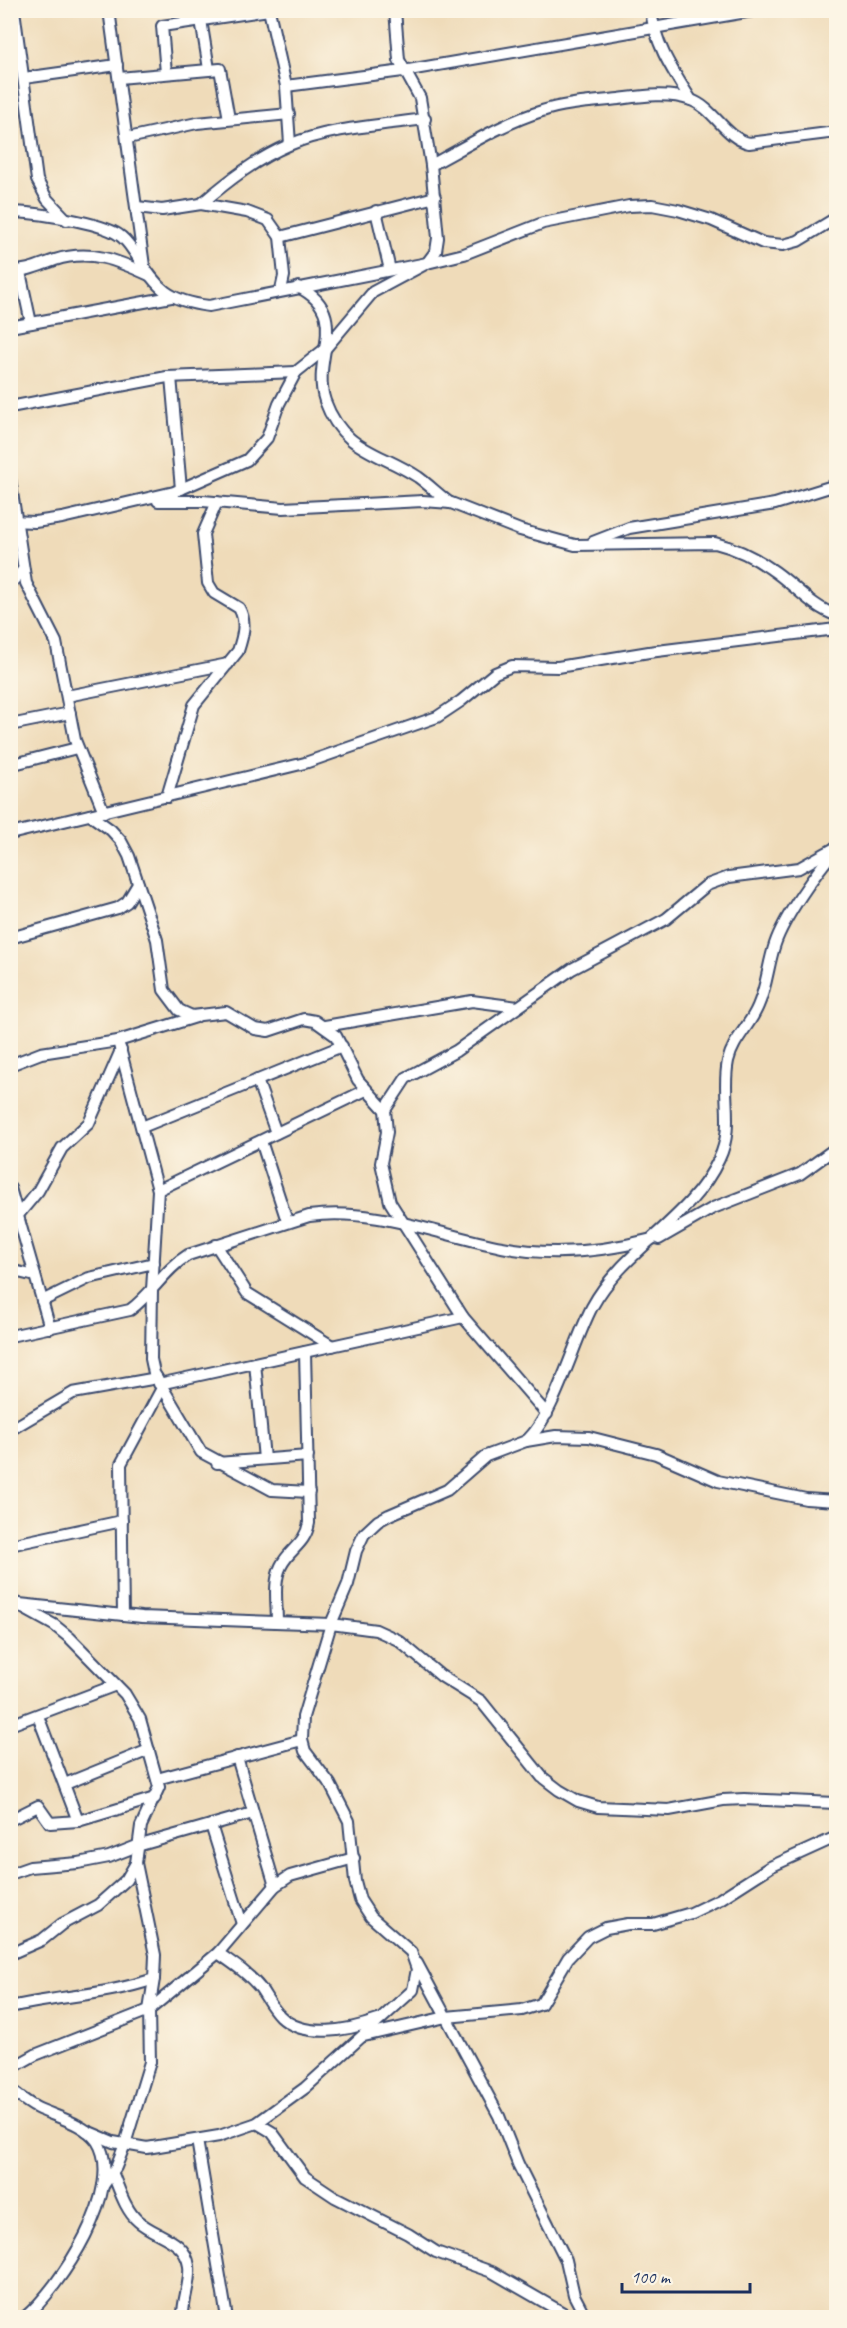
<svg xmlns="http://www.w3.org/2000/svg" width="847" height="2328" viewBox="0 0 847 2328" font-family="Caveat,sans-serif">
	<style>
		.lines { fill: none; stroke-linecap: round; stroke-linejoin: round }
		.minor-casing { stroke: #3b496c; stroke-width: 14 }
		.minor { stroke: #fff; stroke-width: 10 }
	</style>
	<rect width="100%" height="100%" fill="#fcf5e5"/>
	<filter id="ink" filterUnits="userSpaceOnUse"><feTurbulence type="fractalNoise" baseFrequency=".0167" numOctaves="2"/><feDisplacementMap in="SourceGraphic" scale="12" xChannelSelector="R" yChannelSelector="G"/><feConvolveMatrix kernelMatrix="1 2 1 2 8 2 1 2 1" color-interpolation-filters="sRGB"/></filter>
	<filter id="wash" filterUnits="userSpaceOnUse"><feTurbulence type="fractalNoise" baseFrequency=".008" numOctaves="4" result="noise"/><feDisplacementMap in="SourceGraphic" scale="24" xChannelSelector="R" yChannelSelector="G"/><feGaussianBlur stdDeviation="1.35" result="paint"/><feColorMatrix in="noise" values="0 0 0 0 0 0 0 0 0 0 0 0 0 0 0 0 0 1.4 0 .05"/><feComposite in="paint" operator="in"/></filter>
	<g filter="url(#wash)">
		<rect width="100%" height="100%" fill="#efdbb9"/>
	</g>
	<g filter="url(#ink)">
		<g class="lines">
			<g class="minor-casing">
				<g id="minor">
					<path d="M14,10L37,180L47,199L67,220"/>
					<path d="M109,10L144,266"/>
					<path d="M269,10L286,86L290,144"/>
					<path d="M651,10C655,45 673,71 691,100"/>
					<path d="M201,20L209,69"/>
					<path d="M166,73L162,26L269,10"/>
					<path d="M24,78L117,65"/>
					<path d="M119,78L220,69L229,119"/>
					<path d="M286,86L403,71L758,10"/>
					<path d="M128,138L197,123L289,114"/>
					<path d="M431,165C467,146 503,123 542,111C566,103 593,102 619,99C642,96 668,92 691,100C714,108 725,138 749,143L836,132"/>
					<path d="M201,204C228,181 256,159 289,145C328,128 382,125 425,119"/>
					<path d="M137,207L162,210L201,204L247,212L268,220L280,237L284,276L281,290"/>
					<path d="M376,211L390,270"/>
					<path d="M10,212C33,212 100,222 119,235C126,239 132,249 137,256C158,289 168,301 209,306L427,263L464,254L543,223L629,206L652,205L678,210L711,220L763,243L783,245L798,241L836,218"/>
					<path d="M280,237L435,197"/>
					<path d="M10,271C27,272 40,265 55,260C90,249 117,260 149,275"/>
					<path d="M20,272L31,323"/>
					<path d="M298,287C353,314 310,358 325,401C343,451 380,452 418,477C429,485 439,495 450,503"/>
					<path d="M10,327L171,297"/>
					<path d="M171,377L181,489"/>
					<path d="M10,407L167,377L296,372"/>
					<path d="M10,479L26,583L56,642L75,740L104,812"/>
					<path d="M158,501H203L283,508L423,501L451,503L520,530L575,545L715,543C735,548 754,557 771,569C793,583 811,607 836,615"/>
					<path d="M10,521L35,522L62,518L174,492L247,460L267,438L279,404L296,372L325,349L373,292L427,263L436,251L438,238L431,165L420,98L399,60L395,10"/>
					<path d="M593,542L629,528L775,504L836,485"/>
					<path d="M10,584L23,570"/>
					<path d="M67,696L228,664"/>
					<path d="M10,725L70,713"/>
					<path d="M10,765L77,748"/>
					<path d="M167,797L194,705L238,651C243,636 247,622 239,608L214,593L208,583L203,534L217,502"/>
					<path d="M90,815L111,830L121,841L129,856L157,940L164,990L179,1010L192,1016L226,1012L255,1029L268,1031L304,1019L315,1021L336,1036L358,1080L385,1110L387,1132L381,1163L390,1202L463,1317L547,1414"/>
					<path d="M10,834L305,763L437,717L461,701L495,673L512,666L558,667L649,652L836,629"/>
					<path d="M10,938L118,908L127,902L138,884"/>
					<path d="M325,1026L472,1001L518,1007"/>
					<path d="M118,1041L158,1190L152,1290L151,1359L154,1373L201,1452L272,1490L309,1492"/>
					<path d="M10,1065L41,1053L118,1041L196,1017"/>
					<path d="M257,1080L276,1133"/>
					<path d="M385,1110L406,1078L456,1051L572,969L666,919L707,885L729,877L799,868L833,849"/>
					<path d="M142,1127L342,1046"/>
					<path d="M261,1141L287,1221"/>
					<path d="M10,1188L50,1328"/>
					<path d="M158,1190L366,1090"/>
					<path d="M18,1215L38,1191L62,1148L89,1123L121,1050"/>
					<path d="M659,1239L713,1208L800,1174L836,1148"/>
					<path d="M216,1245L247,1293L332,1346"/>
					<path d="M10,1270L35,1276"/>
					<path d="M42,1301L89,1278L154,1263"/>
					<path d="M10,1336L130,1310C152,1294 165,1269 188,1255L309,1216C375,1207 438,1235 502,1247C553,1257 602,1252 652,1239"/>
					<path d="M255,1363L264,1459"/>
					<path d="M159,1384L463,1317"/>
					<path d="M10,1430L73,1393L157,1378"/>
					<path d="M526,1441C554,1417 573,1343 592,1307C623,1249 691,1220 719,1159C735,1126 721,1095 728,1061C733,1039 750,1026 758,1006C767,986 768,964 775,944C784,917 817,871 836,849"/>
					<path d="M217,1463L308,1456"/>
					<path d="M10,1545L122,1521"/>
					<path d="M10,1595L14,1603L54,1625L70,1638L125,1694L140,1719L159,1787L141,1826L136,1863L155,1955L154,1979L149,2010L150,2062L125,2144L116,2167L103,2186"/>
					<path d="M10,1603L142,1617L331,1624L376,1630L398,1640L441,1676L481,1701L542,1777L559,1790L578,1801L598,1807L669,1810L723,1800L744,1799L836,1803"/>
					<path d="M123,1615L121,1464L162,1388"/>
					<path d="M277,1622C277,1604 273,1582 281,1566C290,1548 305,1545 309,1523L305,1352"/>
					<path d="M38,1716L78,1821"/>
					<path d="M10,1725L116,1685"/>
					<path d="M237,1757L275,1886"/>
					<path d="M157,1779L302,1740"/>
					<path d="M65,1784L149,1750"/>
					<path d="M10,1820L38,1806L50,1823L78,1821L155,1798"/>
					<path d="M211,1825L242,1924"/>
					<path d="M10,1874L30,1867L78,1863L109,1857L137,1846L253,1813"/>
					<path d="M218,1953C234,1964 249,1974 261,1989C267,1998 272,2008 280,2016C304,2040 350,2030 378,2020"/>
					<path d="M10,1954L42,1940L62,1924L98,1905L126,1880L136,1863"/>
					<path d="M417,1963L499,2116L518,2164L566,2260L574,2295L586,2318"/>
					<path d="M10,2007C59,1996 107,1995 154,1979"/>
					<path d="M364,2036L446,2017L522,2010L541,2004L568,1958L588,1937L606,1928L628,1924H653L691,1913L720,1899L770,1867L836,1837"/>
					<path d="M10,2069L35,2055L149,2010L218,1953L275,1886L290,1876L354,1858"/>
					<path d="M10,2089C19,2096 27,2103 37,2108C56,2117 84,2123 97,2141C127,2187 60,2288 24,2318"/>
					<path d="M257,2123L272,2132L305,2177L335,2197L408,2234L436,2252L492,2272L572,2318"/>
					<path d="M87,2131L113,2142L147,2148L219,2136L257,2123L305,2088L413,1990L417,1969L411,1952L371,1917L360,1900L355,1881L349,1821L330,1784L305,1751L302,1740L303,1717L331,1624L348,1584L356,1551L364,1534L378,1521L389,1515L447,1490L486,1456L526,1441L556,1436L589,1437L656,1454L718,1481L806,1499L836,1501"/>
					<path d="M197,2140L227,2318"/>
					<path d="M112,2172C119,2188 125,2210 138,2221C156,2237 185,2239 189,2266C191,2283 182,2300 183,2318"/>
				</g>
			</g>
			<use href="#minor" class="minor"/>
		</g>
	</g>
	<rect width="847" height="2328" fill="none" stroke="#fcf5e5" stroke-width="36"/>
	<path d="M622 2283v9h128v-9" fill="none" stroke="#1b2f5e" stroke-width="3"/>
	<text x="631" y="2283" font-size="18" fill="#1b2f5e" stroke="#fcf5e5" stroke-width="4.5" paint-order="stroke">100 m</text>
</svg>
